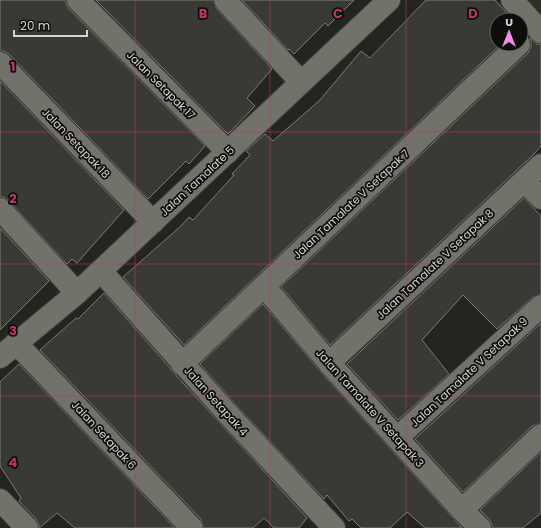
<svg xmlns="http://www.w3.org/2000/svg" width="541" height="528" viewBox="0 0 541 528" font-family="Poppins,sans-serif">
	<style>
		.built { fill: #2e2e22 }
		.building { fill: #3a3a34; stroke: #7b7c74 }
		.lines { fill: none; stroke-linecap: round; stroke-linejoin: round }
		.minor-casing { stroke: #41413c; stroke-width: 24 }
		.minor { stroke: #72726b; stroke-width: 22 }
		.grid { fill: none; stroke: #c5346d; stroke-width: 1; stroke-opacity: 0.55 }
		.labels { text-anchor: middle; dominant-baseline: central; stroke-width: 3.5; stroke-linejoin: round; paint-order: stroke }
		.street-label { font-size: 11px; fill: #d4d4d0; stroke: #0d0d0b }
		.grid-label { font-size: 13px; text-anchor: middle; font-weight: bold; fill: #c5346d; stroke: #0d0d0b; stroke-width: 3.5; stroke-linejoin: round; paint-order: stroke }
	</style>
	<rect width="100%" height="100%" fill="#24251e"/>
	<path class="built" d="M512,0H541V31Z"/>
	<g class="building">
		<path d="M0,0H66V4L69,9L205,146L189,164L186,161L148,199L9,54L4,51H0Z"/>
		<path d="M96,0H213L216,8L272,69L247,98L255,106L228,134Z"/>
		<path d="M242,0H354L328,26L325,23L294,54L289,49L288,50Z"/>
		<path d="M426,0H495L513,20H497V44H501L184,345L123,277L181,226L189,217L193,220L234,175L232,174L250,155L246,151L265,134L273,141L320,100L361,51L370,58Z"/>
		<path d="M530,38L537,44H541V146L533,155L330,345L281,287L528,53L531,47V41Z"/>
		<path d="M0,81L124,210L77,263L72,259L67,264L9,201L4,197H0Z"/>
		<path d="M524,198L541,216V294L533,297L497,329L463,295L422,340L449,374L398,420L347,364Z"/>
		<path d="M0,228L49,281L0,330Z"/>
		<path d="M104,293L170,368L173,372L307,518L299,528H274L264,518L253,528H204L201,519L40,350L76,318L78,319Z"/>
		<path d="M263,304L320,371L462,528H425L407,512L390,528H361L352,519L349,521L327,495L324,499L236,405L200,364Z"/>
		<path d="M541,323V423L532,426L463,492L415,439Z"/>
		<path d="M19,364L175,528H75L57,513L39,528V525L36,519L19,501L21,498L0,466V382Z"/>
		<path d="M541,452V513L523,528H492V524L489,519L480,510Z"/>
	</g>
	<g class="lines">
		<g class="minor-casing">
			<g id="minor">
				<path d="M78,0L228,152"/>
				<path d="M225,0L301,82"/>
				<path d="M512,0L541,32"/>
				<path d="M0,63L153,222"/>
				<path d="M524,181L541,198"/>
				<path d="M0,209L77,293"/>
				<path d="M101,271L227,413L334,528"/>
				<path d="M264,286L329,363L462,510L480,528"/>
				<path d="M16,343L192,528"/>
				<path d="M0,357L77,293L389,0"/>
				<path d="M329,363L541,165"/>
				<path d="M182,364L519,44"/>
				<path d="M397,438L541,306"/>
				<path d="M0,500L27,528"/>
				<path d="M462,510L541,435"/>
			</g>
		</g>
		<use href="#minor" class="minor"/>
	</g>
	<path class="grid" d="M135,0V528M270,0V528M406,0V528M0,132H541M0,264H541M0,396H541"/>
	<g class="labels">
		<g class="street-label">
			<text transform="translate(161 85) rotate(45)">Jalan Setapak 17</text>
			<text transform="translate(76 143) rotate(46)">Jalan Setapak 18</text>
			<text transform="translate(197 181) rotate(-43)">Jalan Tamalate 5</text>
			<text transform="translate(351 204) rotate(-43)">Jalan Tamalate V Setapak 7</text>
			<text transform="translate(435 264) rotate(-43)">Jalan Tamalate V Setapak 8</text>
			<text transform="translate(469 372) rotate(-43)">Jalan Tamalate V Setapak 9</text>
			<text transform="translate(216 401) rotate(48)">Jalan Setapak 4</text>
			<text transform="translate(370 408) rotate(48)">Jalan Tamalate V Setapak 3</text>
			<text transform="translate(104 435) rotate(47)">Jalan Setapak 6</text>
		</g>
	</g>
	<g class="grid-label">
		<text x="203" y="18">B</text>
		<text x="338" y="18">C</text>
		<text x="473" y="18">D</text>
		<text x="13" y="71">1</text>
		<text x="13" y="203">2</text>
		<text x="13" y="335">3</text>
		<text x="13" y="467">4</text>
	</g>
	<g transform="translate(509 32)"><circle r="19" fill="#0d0d0b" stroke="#5d5d5a"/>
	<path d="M0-3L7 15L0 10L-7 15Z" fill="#f589ee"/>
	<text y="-6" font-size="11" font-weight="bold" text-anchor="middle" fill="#d4d4d0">U</text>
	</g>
	<path d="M14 30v6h73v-6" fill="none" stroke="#d4d4d0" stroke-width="2"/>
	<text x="20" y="30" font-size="12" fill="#d4d4d0" stroke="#0d0d0b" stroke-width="3" paint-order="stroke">20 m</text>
</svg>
